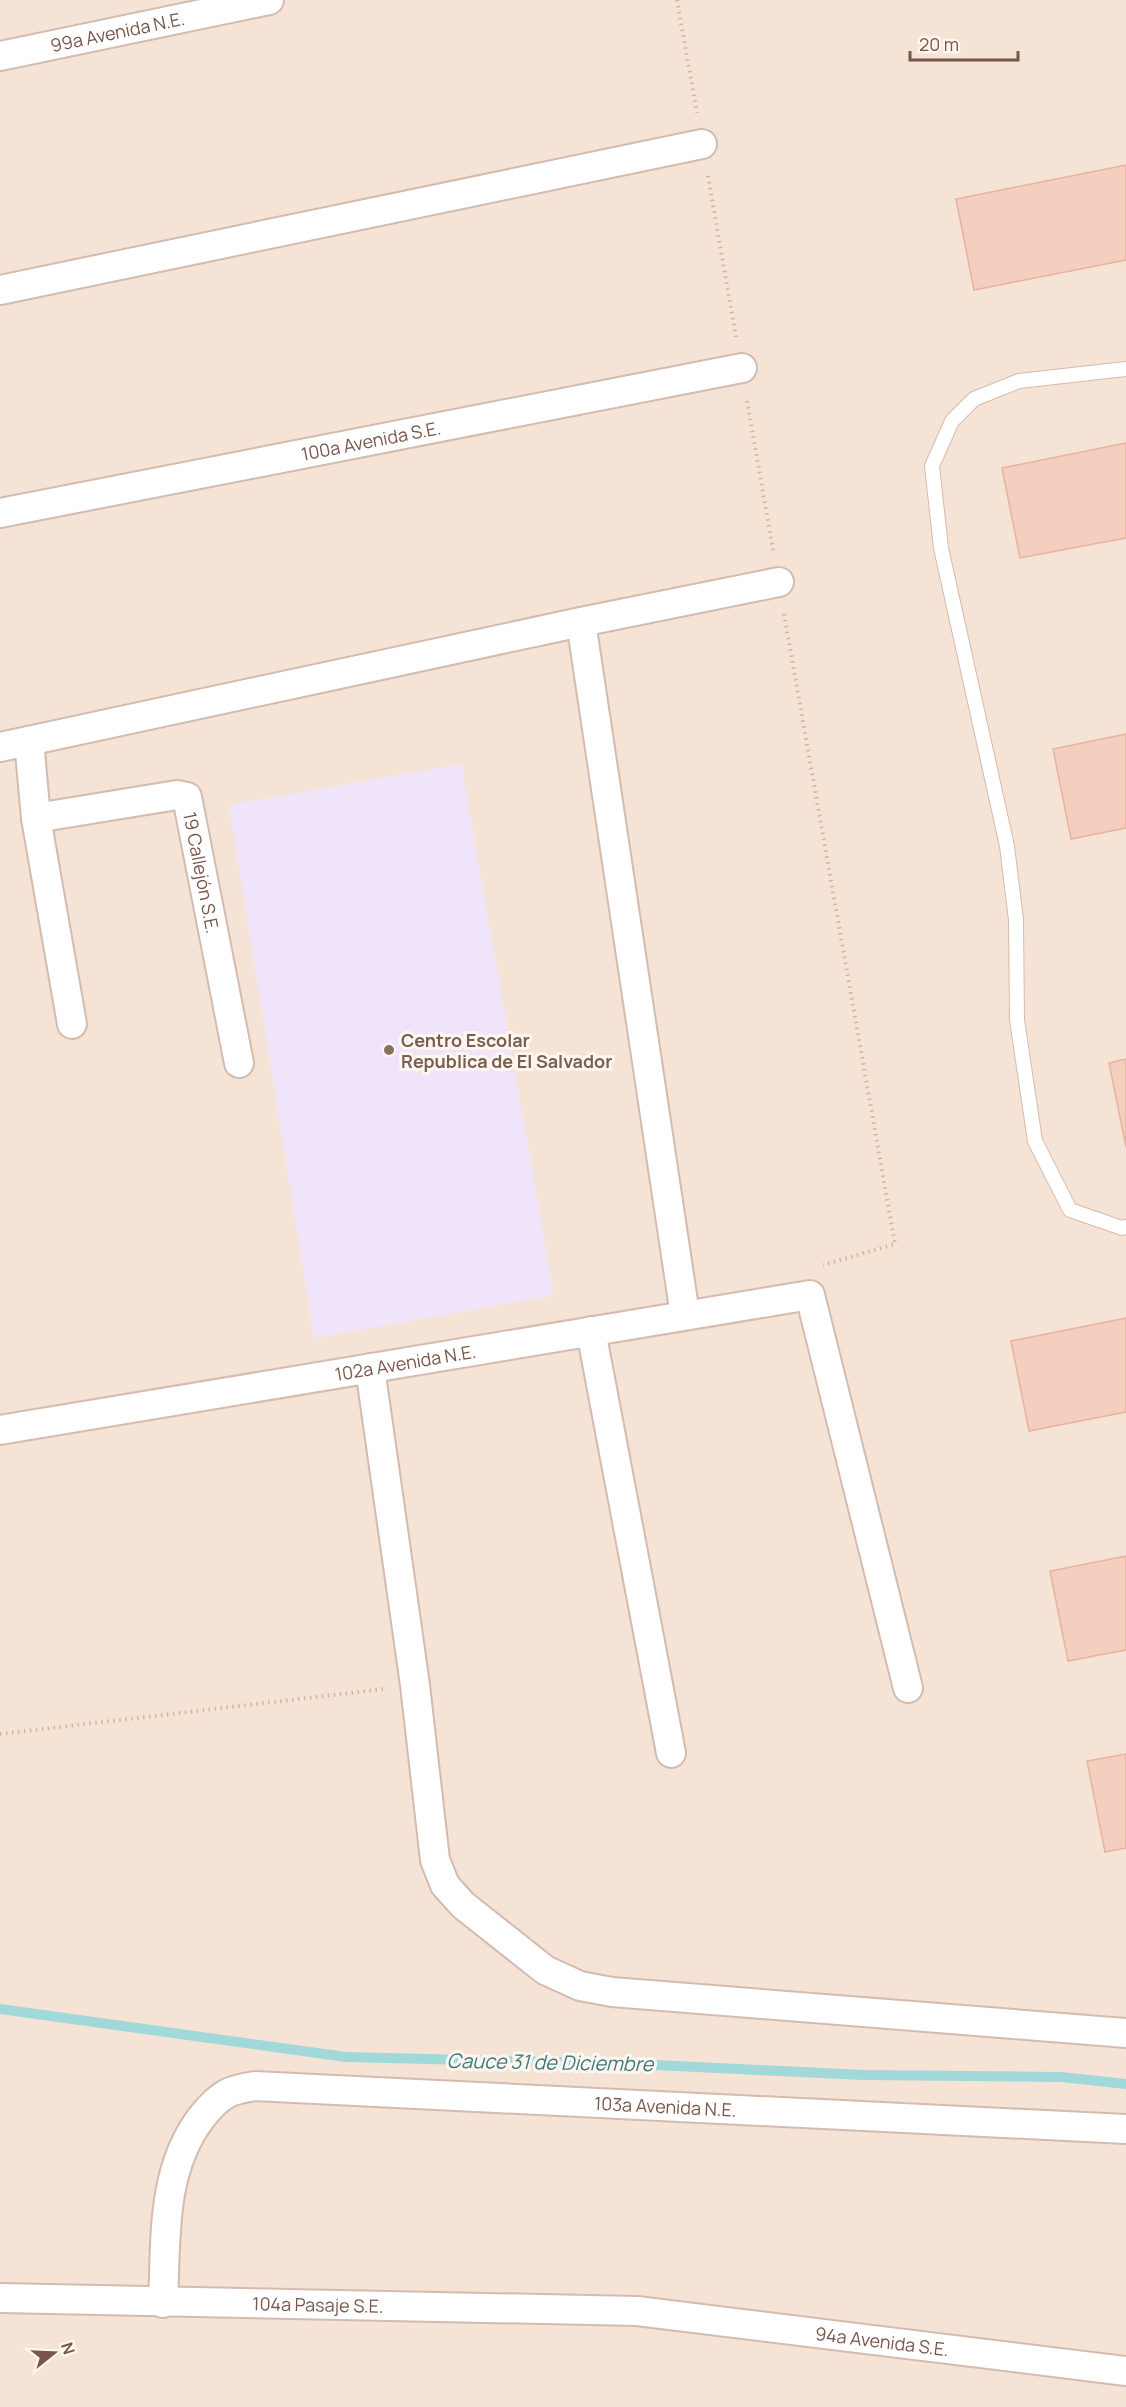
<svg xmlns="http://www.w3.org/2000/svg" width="1126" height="2407" viewBox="0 0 1126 2407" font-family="Manrope,sans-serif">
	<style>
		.residential { fill: #f5e4d6 }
		.education { fill: #f0e4fa }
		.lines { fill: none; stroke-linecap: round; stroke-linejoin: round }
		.stream { stroke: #a1d8da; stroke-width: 10 }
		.building { fill: #f4cebf; stroke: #e7b29e; stroke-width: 1.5 }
		.lane-casing { stroke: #d3bbb0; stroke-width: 16 }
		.street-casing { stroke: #d3bbb0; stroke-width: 32 }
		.path { stroke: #d9b1a1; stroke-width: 4; stroke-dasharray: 1.5 4.5; stroke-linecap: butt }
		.lane { stroke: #fff; stroke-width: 14 }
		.street { stroke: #fff; stroke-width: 28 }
		.education-dot { fill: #8d6e63; stroke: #fff7ef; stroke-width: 2 }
		.labels { text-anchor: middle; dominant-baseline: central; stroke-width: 6; stroke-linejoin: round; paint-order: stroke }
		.street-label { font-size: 18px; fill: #79564a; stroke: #fff7ef }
		.education-label { font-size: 18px; font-weight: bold; fill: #785e54; stroke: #fff7ef; text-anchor: start }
		.water-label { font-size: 20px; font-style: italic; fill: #3d7b7e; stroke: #fff7ef }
	</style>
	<rect width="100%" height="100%" fill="#fdf3e8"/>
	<rect class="residential" x="0" y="0" width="1126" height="2407"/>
	<path class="education" d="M461,764L554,1295L314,1338L229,805Z"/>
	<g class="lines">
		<path class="stream" d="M0,2009L346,2057L634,2064L864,2075L1061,2077L1126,2084"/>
	</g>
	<g class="building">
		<path d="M1126,165V260L974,290L956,199Z"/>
		<path d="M1126,443V538L1020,558L1002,468Z"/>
		<path d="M1126,734V828L1071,839L1053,749Z"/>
		<path d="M1126,1059V1147L1109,1063Z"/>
		<path d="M1126,1318V1412L1029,1431L1011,1341Z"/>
		<path d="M1126,1556V1650L1068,1661L1050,1571Z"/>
		<path d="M1126,1754V1848L1105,1852L1087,1761Z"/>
	</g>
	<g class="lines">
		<g class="lane-casing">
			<path id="lane" d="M1126,369L1019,381L974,399L952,421L932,466L941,548L1007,846L1016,920L1017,1020L1035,1141L1070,1210L1122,1228L1126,1227"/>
		</g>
		<g class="street-casing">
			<g id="street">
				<path id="s1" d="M0,56L269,0"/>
				<path d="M0,290L702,144"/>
				<path id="s2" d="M0,513L742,368"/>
				<path d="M581,622L685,1315"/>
				<path d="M29,741L36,818L72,1024"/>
				<path d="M0,747L581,622L779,582"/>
				<path id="s3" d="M36,818L177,795L187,797L239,1063"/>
				<path d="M591,1331L671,1753"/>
				<path d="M370,1368L415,1685L435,1860L445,1885L463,1905L545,1970L580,1986L612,1992L1126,2033"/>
				<path id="s4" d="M0,1430L810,1295L908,1688"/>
				<path id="s5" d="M0,2298L637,2311L1126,2371"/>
				<path id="s6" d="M163,2303C166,2239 161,2171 201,2118C208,2109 218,2098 228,2093C236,2089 246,2088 254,2086L1126,2129"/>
			</g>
		</g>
		<g class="path">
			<path d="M677,0L697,113"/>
			<path d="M708,176L736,337"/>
			<path d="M747,401L773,550"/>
			<path d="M784,614L895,1244L823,1265"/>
			<path d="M0,1734L384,1689"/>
		</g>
		<use href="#lane" class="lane"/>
		<use href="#street" class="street"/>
	</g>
	<circle class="education-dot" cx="389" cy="1050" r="6"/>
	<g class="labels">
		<g class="street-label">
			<text stroke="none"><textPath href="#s1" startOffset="120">99a Avenida N.E.</textPath></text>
			<text stroke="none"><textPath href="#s2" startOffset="378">100a Avenida S.E.</textPath></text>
			<text stroke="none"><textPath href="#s3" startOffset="230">19 Callejón S.E.</textPath></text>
			<text stroke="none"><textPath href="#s4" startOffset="411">102a Avenida N.E.</textPath></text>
			<text stroke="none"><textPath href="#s6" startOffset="668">103a Avenida N.E.</textPath></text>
			<text stroke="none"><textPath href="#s5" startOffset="318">104a Pasaje S.E.</textPath></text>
			<text stroke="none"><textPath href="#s5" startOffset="884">94a Avenida S.E.</textPath></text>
		</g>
		<g class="education-label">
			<text x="401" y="1040">Centro Escolar<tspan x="401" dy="21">Republica de El Salvador</tspan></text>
		</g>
		<g class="water-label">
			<text transform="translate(550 2062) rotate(1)">Cauce 31 de Diciembre</text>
		</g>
	</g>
	<g transform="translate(54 2353) rotate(72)" stroke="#fff7ef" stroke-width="4.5" paint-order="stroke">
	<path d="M0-4.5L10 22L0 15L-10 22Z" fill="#79564a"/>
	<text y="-9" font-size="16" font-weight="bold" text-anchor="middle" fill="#79564a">N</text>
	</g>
	<path d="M910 51v9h108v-9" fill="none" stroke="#79564a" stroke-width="3"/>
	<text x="919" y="51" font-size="18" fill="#79564a" stroke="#fff7ef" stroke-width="4.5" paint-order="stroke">20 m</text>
</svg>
